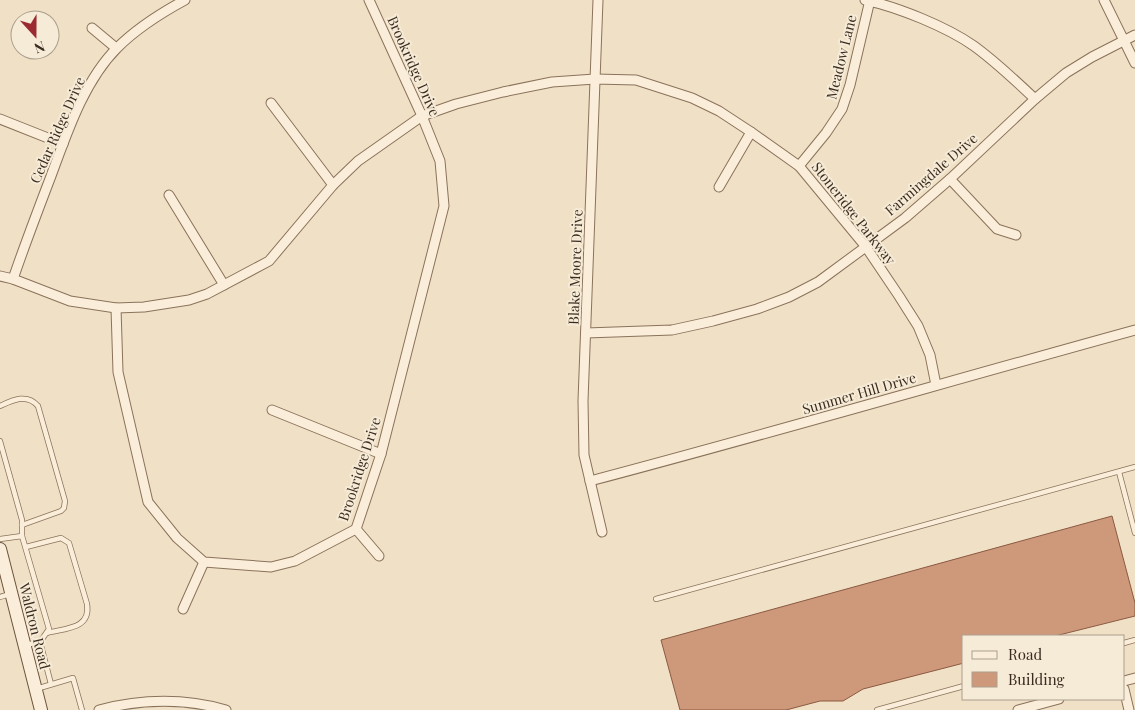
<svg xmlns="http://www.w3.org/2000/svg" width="1135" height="710" viewBox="0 0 1135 710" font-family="'Playfair Display',serif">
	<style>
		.building { fill: #ce997b; stroke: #8b5940 }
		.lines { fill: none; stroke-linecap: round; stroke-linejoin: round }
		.service-casing { stroke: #8b725b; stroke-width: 6 }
		.minor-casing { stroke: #8b725b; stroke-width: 11 }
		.secondary-casing { stroke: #6d533e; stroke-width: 14 }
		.service { stroke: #faeeda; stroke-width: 4.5 }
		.minor { stroke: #faeeda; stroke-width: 9 }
		.secondary { stroke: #faeeda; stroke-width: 12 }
		.labels { text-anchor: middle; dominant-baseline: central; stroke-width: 4; stroke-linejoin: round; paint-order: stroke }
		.street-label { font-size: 14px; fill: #3b2b1f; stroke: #f6ebd6 }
	</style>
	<rect width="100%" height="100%" fill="#efe0c6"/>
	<path class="building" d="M1112,516L1135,603V616L1055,636H964V663L863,689L843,701H820L786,710H680L661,640Z"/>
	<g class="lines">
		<g class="service-casing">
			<g id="service">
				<path d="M0,406C13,400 27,393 38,406L65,501L64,508L61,511L22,525"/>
				<path d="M0,441L22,520V536"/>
				<path d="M1119,472L1135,533"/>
				<path d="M0,539L22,536L49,629L40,642L25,645"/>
				<path d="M26,547L61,538L69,543L87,604C91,629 66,628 47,633"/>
				<path d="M0,597L10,594"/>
				<path d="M656,599L1135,467"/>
				<path d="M40,642L51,684"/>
				<path d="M1124,643L1135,640"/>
				<path d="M36,689L73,678L82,710"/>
				<path d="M877,710L964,686"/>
			</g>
		</g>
		<g class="minor-casing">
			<g id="minor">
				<path d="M598,0L583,401L584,455L602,532"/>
				<path d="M865,0C898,7 947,27 974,46C996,62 1015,80 1035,99"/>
				<path d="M1104,0L1135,63"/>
				<path d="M92,28L116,48"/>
				<path d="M271,103L333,185"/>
				<path d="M0,119L63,144"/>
				<path d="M799,166L826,133L842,109L850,85L870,0"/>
				<path d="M950,179L997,229L1016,235"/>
				<path d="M719,187L751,132"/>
				<path d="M169,195L224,285"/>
				<path d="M0,276L13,279L70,301L116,308L144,307L189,300L207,294L269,261L333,185L358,161L422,116L456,104L503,92L552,82L595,79L636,80L692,98L719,111L751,132L799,166L866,247L899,296L918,326L930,355L936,385"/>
				<path d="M13,279C25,244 38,210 51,176C67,133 84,81 117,48C136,29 161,13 185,0"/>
				<path d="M116,308L118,372L148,502L177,538L204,562L271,567L295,561L356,529L381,454L444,206L440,161L422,116L369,0"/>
				<path d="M586,333L672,330L713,321L757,309L789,297L818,282L905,218L950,179L1035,99L1066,73L1092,57L1135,35"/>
				<path d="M272,410L381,454"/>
				<path d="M590,481C772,433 953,380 1135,330"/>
				<path d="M356,529L379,556"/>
				<path d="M183,609L204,562"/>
				<path d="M1124,681L1135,678"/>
				<path d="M1124,689L1129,710"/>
				<path d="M99,710C141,699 184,698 226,710"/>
				<path d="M1018,710L1059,699"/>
			</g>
		</g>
		<g class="secondary-casing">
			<path id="secondary" d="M0,549L41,710"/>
		</g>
		<use href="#service" class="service"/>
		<use href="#minor" class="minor"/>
		<use href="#secondary" class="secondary"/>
	</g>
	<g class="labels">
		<g class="street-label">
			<text transform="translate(841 57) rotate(-76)">Meadow Lane</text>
			<text transform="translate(414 66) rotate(66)">Brookridge Drive</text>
			<text transform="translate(57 130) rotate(-66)">Cedar Ridge Drive</text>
			<text transform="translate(931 174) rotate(-41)">Farmingdale Drive</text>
			<text transform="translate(854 213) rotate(52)">Stoneridge Parkway</text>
			<text transform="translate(575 267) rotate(-88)">Blake Moore Drive</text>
			<text transform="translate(859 393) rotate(-16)">Summer Hill Drive</text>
			<text transform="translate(359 469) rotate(-72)">Brookridge Drive</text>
			<text transform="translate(35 626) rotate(76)">Waldron Road</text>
		</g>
	</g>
	<rect x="962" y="635" width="162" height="65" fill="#f6ebd6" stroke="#ab9e8d"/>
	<rect x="972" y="651" width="25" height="8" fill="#faeeda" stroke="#ab9e8d"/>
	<text x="1008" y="660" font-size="15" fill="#3b2b1f">Road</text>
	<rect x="972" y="672" width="25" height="15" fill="#ce997b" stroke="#ab9e8d"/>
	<text x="1008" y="685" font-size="15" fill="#3b2b1f">Building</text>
	<g transform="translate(35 35) rotate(159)"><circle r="24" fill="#f6ebd6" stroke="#ab9e8d"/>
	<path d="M0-4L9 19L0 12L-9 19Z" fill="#9b2a32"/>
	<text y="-8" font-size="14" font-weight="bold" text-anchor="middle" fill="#3b2b1f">N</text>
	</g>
</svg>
